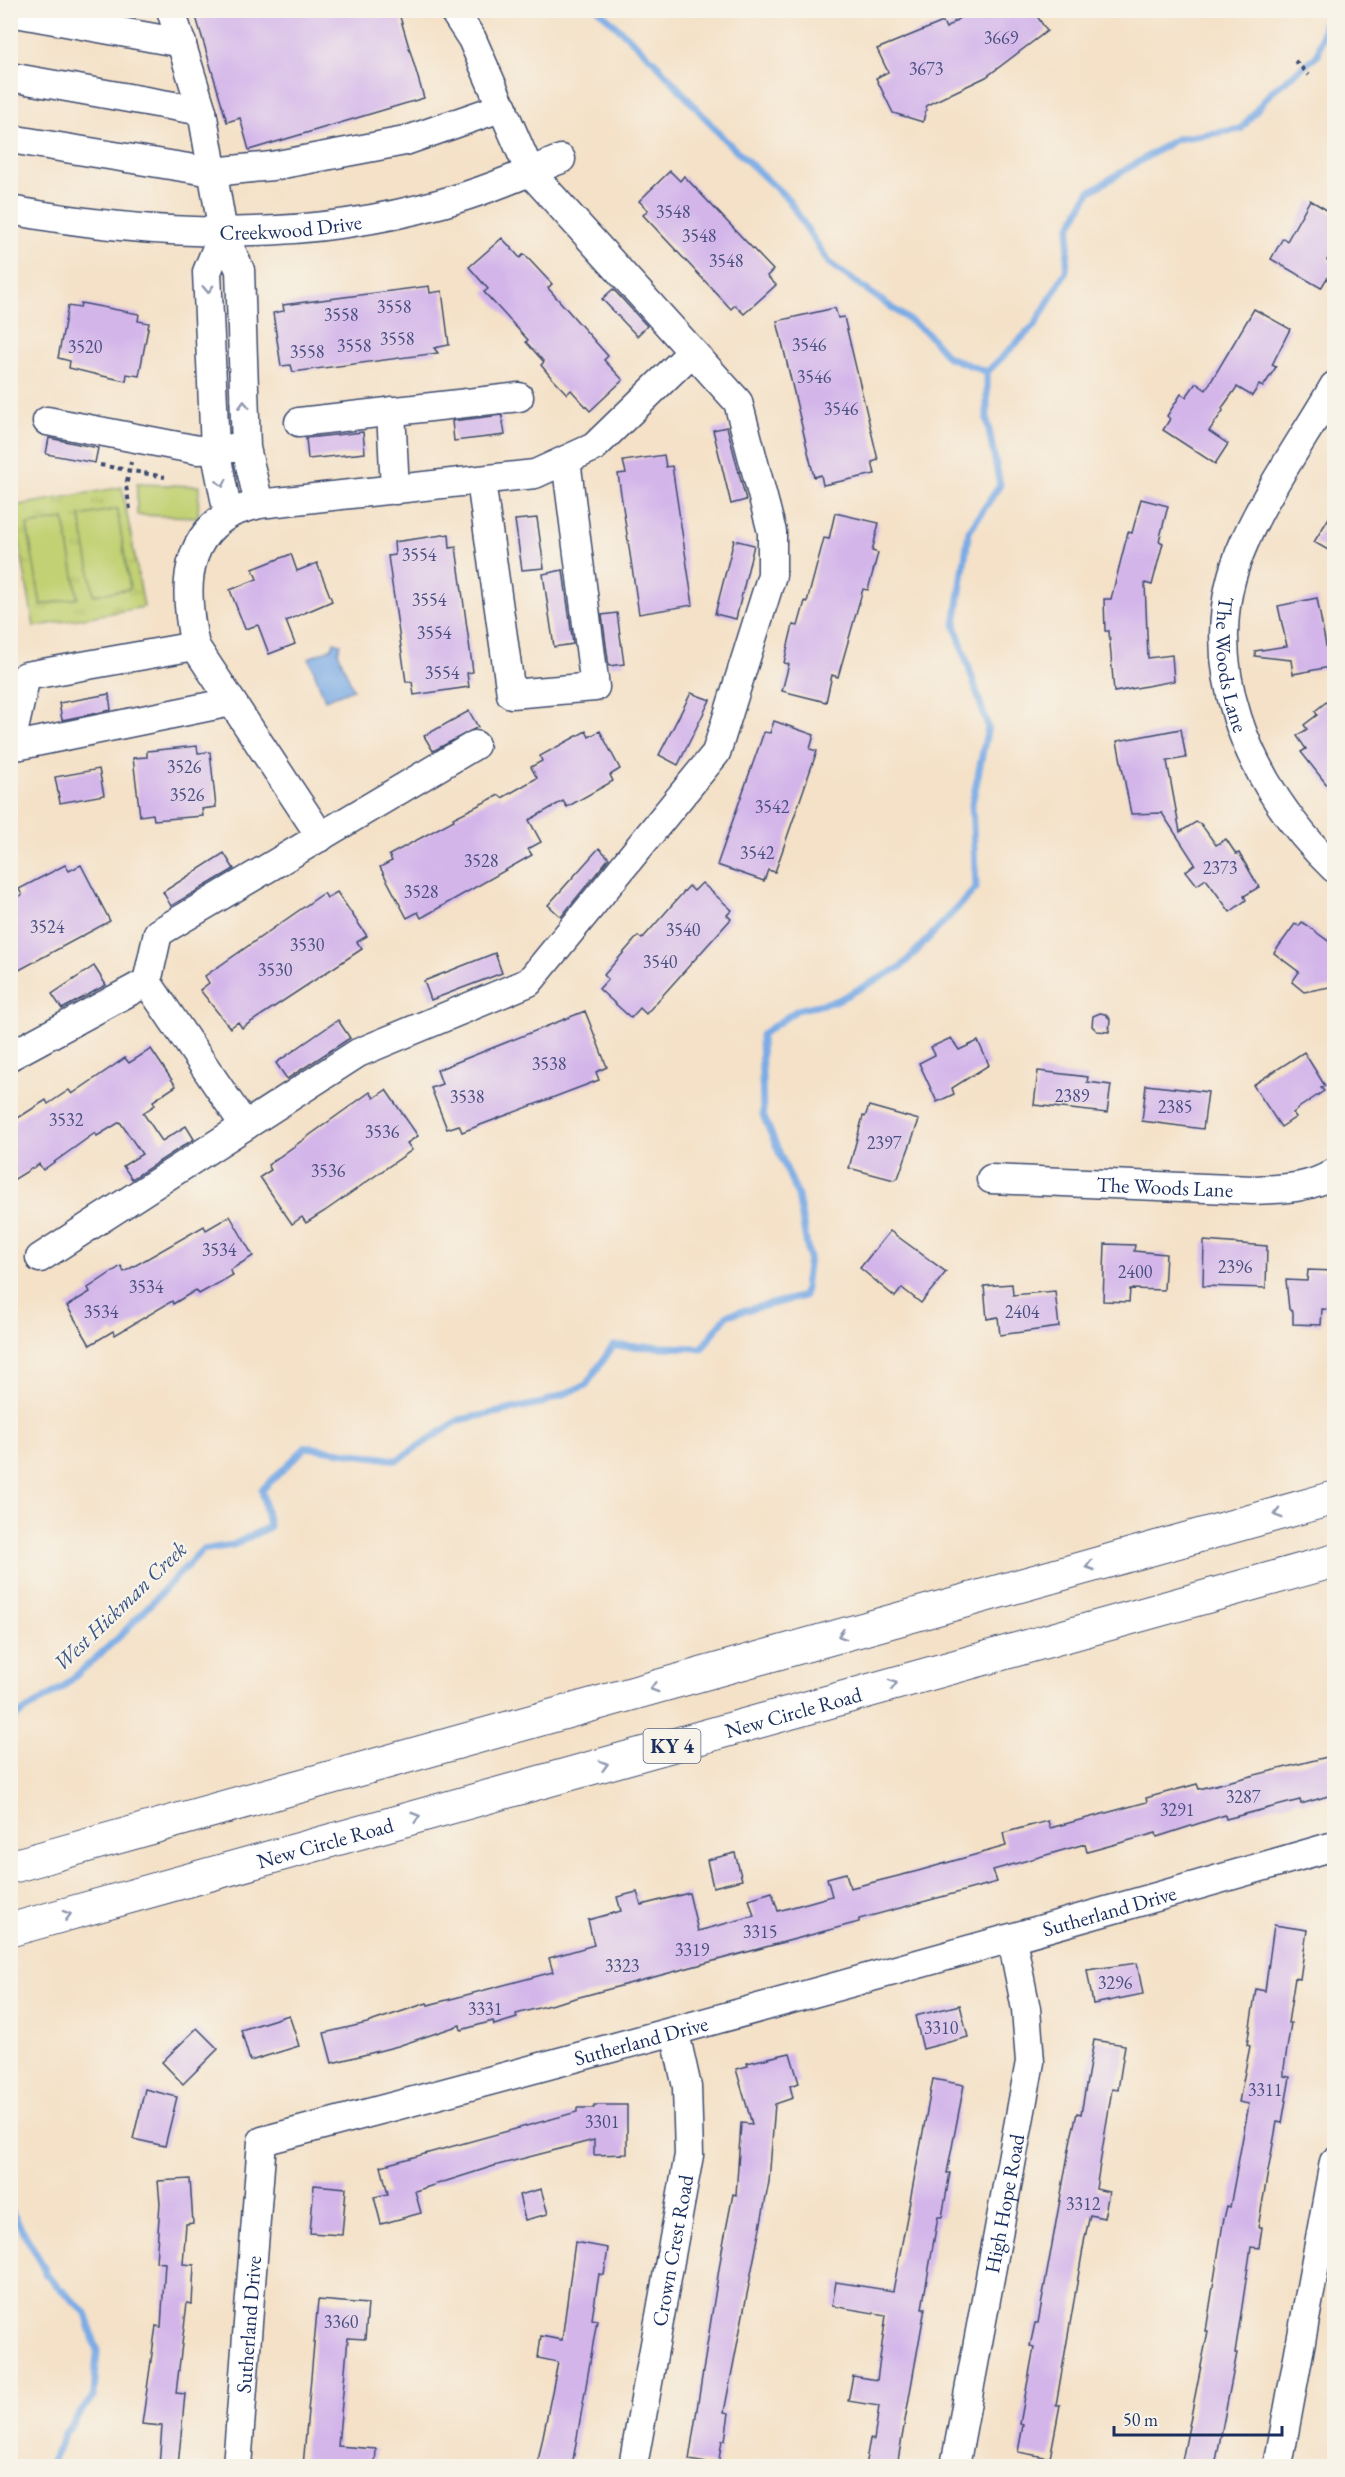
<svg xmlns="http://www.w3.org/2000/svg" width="1345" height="2477" viewBox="0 0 1345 2477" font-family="'EB Garamond',serif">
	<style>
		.grass { fill: url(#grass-tufts); stroke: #6e8068; stroke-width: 1.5 }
		.pitch { fill: #c2d173; stroke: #6e8068; stroke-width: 1.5 }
		.water { fill: #7aabe5; stroke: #4a6da2; stroke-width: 1.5 }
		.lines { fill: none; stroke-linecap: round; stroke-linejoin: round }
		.stream { stroke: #7aabe5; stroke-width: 7 }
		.building { fill: #d3b5ea }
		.minor-casing { stroke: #3c4a6e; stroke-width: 31 }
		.highway-casing { stroke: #3c4a6e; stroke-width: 35 }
		.path { stroke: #3c4a6e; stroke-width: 4; stroke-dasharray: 4.5 4.5; stroke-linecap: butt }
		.minor { stroke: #fff; stroke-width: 28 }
		.highway { stroke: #fff; stroke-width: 33 }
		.oneway { stroke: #8d97ae }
		.labels { text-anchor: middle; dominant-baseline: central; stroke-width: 5; stroke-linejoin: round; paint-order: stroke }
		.number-label { font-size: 18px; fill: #495081 }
		.shield { fill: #f7f3e8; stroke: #5d6a87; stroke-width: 1.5 }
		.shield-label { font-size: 20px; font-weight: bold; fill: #1b2f5e }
		.street-label { font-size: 21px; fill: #1b2f5e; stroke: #f7f3e8 }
		.water-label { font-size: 22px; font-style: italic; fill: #385486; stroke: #f7f3e8 }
	</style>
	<defs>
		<pattern id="grass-tufts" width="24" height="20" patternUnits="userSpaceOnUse" patternTransform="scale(1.5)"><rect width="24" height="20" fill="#c2d173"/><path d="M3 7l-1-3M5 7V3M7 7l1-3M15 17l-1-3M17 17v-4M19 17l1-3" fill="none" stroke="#a6b466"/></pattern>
	</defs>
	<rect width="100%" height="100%" fill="#f7f3e8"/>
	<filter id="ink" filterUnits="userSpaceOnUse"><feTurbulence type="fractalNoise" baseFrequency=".0167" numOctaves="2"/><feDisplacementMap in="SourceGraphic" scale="12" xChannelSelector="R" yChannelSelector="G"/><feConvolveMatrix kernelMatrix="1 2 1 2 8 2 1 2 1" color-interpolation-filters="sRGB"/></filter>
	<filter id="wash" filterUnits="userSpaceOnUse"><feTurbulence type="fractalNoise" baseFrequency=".008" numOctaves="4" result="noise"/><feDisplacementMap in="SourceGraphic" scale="24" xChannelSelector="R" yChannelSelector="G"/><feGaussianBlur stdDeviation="1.35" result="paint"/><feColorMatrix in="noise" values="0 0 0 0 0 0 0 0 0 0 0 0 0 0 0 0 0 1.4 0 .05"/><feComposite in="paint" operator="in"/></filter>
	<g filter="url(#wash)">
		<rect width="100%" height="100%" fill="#f4e1c7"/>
		<path class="grass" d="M122,487L144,607L34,627L13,506Z"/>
		<g class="pitch">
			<path d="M137,484L199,486L198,517L137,515Z"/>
			<path d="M117,509L130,589L94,595L80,516Z"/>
			<path d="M64,519L78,598L41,605L27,525Z"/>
		</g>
		<path class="water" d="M334,642L341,644L338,652L353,689L325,700L309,658L332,648Z"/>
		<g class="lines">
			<g class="stream">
				<path d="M599,10L654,61L725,140L788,199L829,263L926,332L948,357L987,372"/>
				<path d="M10,1720L63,1687L119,1637L202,1550L233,1545L269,1527L262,1490L306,1447L397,1460L459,1420L542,1403L586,1385L613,1346L702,1348L727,1315L804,1296L809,1257L798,1196L763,1115L761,1035L797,1010L836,1001L901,967L976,888L972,804L988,727L955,625L969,531L1000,485L987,420V372L1035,325L1066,271L1070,227L1089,192L1176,139L1241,129L1271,92L1318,55L1327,10"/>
				<path d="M10,2209L44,2267L45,2274L86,2313L97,2351L94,2395L65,2433L50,2466"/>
			</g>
		</g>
		<g id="blocks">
			<g class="building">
				<path d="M194,10H398L424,98L249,150L240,118L227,122Z"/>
				<path d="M970,10H1033L1047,31L986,77L927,105L923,122L893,113L876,78L888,72L877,49L943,22L946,28Z"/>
				<path d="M670,171L680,181L684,176L773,270L767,276L776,285L744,314L735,305L731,309L643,215L648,210L639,201Z"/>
				<path d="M1310,200L1335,215V247L1327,260L1335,265L1321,288L1271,259L1283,238L1287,241Z"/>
				<path d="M502,238L520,258L524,254L552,284L548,288L608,356L604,360L623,380L590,411L571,390L567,394L550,376L541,365L544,362L526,342L528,340L484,292L488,289L469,267Z"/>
				<path d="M429,286L430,293L442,291L449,345L434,348L438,353L293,372L291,365L281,366L273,313L284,311L283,305Z"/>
				<path d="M613,289L647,326L637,336L602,299Z"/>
				<path d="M81,303L139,314L138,321L149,323L139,376L127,374L126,381L98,375L69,368L70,361L58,358L68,306L80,308Z"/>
				<path d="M835,308L838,318L844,317L878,460L872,462L875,474L823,485L821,475L814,477L777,321Z"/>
				<path d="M1254,309L1290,329L1272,365L1276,367L1263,387L1259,385L1252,396L1237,387L1222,408L1223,411L1209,431L1228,444L1215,464L1163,430L1170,419L1167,416L1181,394L1186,397L1196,383L1206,390Z"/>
				<path d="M502,415L505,435L454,441L452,421Z"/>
				<path d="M727,427L746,500L731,504L713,430Z"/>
				<path d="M363,432L365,453L308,459L306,438Z"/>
				<path d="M49,438L98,448L95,463L46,454Z"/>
				<path d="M664,455L666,467L672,466L693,605L639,614L618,474L626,473L623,461Z"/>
				<path d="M1141,499L1168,506L1159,541L1163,543L1152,585L1145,583L1148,658L1172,655L1174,681L1114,692L1109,631H1105L1104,599H1111L1128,532L1132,533Z"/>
				<path d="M1335,508V554L1314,542Z"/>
				<path d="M835,513L879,523L872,551L878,553L868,590L863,589L838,677L832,675L826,702L782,691L789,664L784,663L790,637L793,625L798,626L805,601L807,602L824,538L829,539Z"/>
				<path d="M537,518L544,568L522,570L515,520Z"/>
				<path d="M449,534L450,548L456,547L473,672L467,673L469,687L414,695L412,682H406L388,556L395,555L394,542Z"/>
				<path d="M734,540L754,545L736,619L715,614Z"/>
				<path d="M291,554L297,571L317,563L332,601L286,621L295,644L269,654L258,625L245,629L230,590L257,579L253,569Z"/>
				<path d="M563,570L573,644L554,647L543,574Z"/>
				<path d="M1317,598L1330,667L1293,674L1291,660L1255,656V651L1287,646L1278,606Z"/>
				<path d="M617,613L624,664L609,666L602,615Z"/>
				<path d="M691,693L710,700L678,765L659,755Z"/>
				<path d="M109,694L111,710L62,720L59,703Z"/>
				<path d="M1335,695V795L1301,752L1306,749L1297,736L1307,729L1304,725L1317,715L1315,711Z"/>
				<path d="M469,711L478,727L433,751L424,736Z"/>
				<path d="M774,721L814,735L810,749L817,751L775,872L768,870L764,881L717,865L764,732L770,733Z"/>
				<path d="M1181,729L1186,758L1167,761L1180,832L1196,822L1201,824L1216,845L1226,839L1236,854L1239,853L1259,887L1244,896L1246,900L1230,912L1206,879L1197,885L1186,871L1195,864L1162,813L1131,814L1117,741Z"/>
				<path d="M586,731L589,737L600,731L620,769L610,775L613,781L567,807L563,801L529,820L541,842L528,849L532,855L421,918L418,912L407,918L380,867L392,861L389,855L454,820L453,818L499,795L502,798L537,778L531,767L542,761L540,756Z"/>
				<path d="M197,746L198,753L210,752L216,807L202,809L203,816L154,820L153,814L140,816L133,758L147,757V751Z"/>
				<path d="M99,769L104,795L60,803L55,777Z"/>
				<path d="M599,848L609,858L561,917L548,905Z"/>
				<path d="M224,853L234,869L171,906L163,892Z"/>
				<path d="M65,865L69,871L81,865L110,921L10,975V901L22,895L19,889Z"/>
				<path d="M702,883L732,910L727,915L731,919L646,1014L640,1008L631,1018L599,989L608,979L604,975L638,936L642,939L689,886L694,891Z"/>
				<path d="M337,892L367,936L357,942L362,949L242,1028L238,1022L230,1028L200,990L209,983L205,976L324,893L327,898Z"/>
				<path d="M1302,922L1335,946V986L1304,992L1292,982L1299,972L1274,953L1295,924L1299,926Z"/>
				<path d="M495,953L502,973L431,1000L424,981Z"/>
				<path d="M94,966L106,985L62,1009L52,994Z"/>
				<path d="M585,1011L607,1067L596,1072L599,1080L462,1132L459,1125L447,1129L431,1088L442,1084L437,1070Z"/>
				<path d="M1100,1013L1105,1014L1110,1019L1109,1032L1097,1031L1092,1026L1093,1016Z"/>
				<path d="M338,1020L350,1038L287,1079L276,1063Z"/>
				<path d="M951,1038L959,1050L978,1041L989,1065L952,1088L954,1094L937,1102L919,1063L935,1055L931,1047Z"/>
				<path d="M151,1049L176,1086L153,1101L155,1105L143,1113L162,1141L186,1126L194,1139L132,1179L123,1166L142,1154L120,1122L97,1136L95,1133L43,1170L39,1164L10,1182V1123L46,1100L48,1104L69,1090L72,1094L125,1058L129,1063Z"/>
				<path d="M1304,1052L1325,1086L1321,1088L1324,1091L1300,1107L1293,1113L1296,1117L1281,1127L1253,1085Z"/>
				<path d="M1038,1071L1088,1077L1087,1082L1111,1085L1107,1113L1034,1105Z"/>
				<path d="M1146,1085L1208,1092L1203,1129L1142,1121Z"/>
				<path d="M386,1090L418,1136L407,1143L412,1150L325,1211L306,1223L302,1217L292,1224L260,1177L271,1170L268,1165L370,1092L374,1098Z"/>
				<path d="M869,1106L919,1120L898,1178L894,1180L849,1168L863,1116L865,1117Z"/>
				<path d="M230,1216L253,1256L230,1270L233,1275L199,1294L196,1290L173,1304L172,1301L115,1335L113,1331L90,1345L67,1306L90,1292L88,1288L121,1266L124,1272L204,1226L206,1230Z"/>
				<path d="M890,1231L946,1272L921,1303L902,1288L895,1297L860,1268Z"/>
				<path d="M1204,1241L1267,1246L1266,1288L1203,1286Z"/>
				<path d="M1105,1244L1135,1245L1134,1251L1166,1254L1164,1290L1130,1289L1129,1302L1103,1301Z"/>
				<path d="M1308,1270L1335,1271V1310L1322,1309L1321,1325L1293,1324V1312L1289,1309L1286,1280L1307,1281Z"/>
				<path d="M1012,1284L1013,1295L1055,1291L1059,1327L1000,1335L998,1317L987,1319L984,1286Z"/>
				<path d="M1335,1755V1794L1301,1804L1300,1800L1296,1801L1226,1819L1225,1815L1157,1837L1156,1833L1087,1852L1085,1844L993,1870L997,1882L859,1919V1922L516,2014L517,2018L494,2025L493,2021L461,2030L460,2025L398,2046L332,2063L324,2033L367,2023L427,2003L428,2005L553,1972L549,1958L594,1945L588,1920L621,1911L617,1897L637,1892L641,1905L689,1893L698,1931L754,1916L749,1899L772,1892L778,1911L832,1896L827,1878L846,1873L850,1888L918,1871L1006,1846L1003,1833L1048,1821L1050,1828L1147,1802L1146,1798L1197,1784L1199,1789Z"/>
				<path d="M735,1853L742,1880L713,1887L707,1860Z"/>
				<path d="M1274,1925L1307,1930L1300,1979L1295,1978L1288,2023H1291L1284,2068V2076L1290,2077L1282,2123L1277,2122L1258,2227H1262L1259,2248L1251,2247L1235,2353H1237L1215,2466H1181L1208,2331H1206L1223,2223L1227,2206L1230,2207L1249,2104L1239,2102L1250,2046L1247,2045L1256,1989L1265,1991Z"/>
				<path d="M1137,1963L1143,1994L1093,2004L1087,1970Z"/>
				<path d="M960,2005L968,2037L923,2049L915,2016Z"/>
				<path d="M289,2015L299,2046L250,2061L241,2030Z"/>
				<path d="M197,2028L218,2049L183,2084L162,2062Z"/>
				<path d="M1094,2040L1125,2045L1118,2090L1112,2089L1096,2189L1109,2192L1104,2218L1090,2215L1085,2237L1056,2405H1060L1050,2458L1018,2452L1023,2425L1020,2424L1034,2347L1030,2346L1035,2323H1038L1071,2138L1077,2113L1081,2114Z"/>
				<path d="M790,2053L799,2083L790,2086L793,2098L775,2104L769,2182L724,2412L729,2413L725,2440H722L718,2465L689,2460L722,2250L733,2194L736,2195L741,2123L752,2124L736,2069L748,2066L747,2063Z"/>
				<path d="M933,2079L964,2085L947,2173H950L942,2217H938L922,2308H925L897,2466H865L870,2439L874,2440L879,2406L848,2401L853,2376L877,2380L886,2315L832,2306L836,2282L893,2291Z"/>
				<path d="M145,2089L177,2097L165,2146L133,2139Z"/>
				<path d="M594,2105H627V2154L594,2155V2140L494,2166L415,2191L421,2213L381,2224L374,2197L388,2194L381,2166L577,2112V2108H594Z"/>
				<path d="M190,2179L193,2223L186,2224L183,2264L194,2265L192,2304L187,2303L176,2393L185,2394L178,2466H159L162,2426L142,2424L156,2326L161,2327L165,2263L156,2262L160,2203L158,2181Z"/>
				<path d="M314,2185L346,2188L342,2235L310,2233Z"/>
				<path d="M541,2189L548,2214L525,2220L519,2195Z"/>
				<path d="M575,2242L608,2248L604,2275L599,2274L592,2319L597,2320L586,2386L572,2466H537L558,2362L538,2358L541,2336L562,2340Z"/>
				<path d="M318,2300L368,2304L365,2339L348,2338L338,2446L376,2449L375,2465L334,2462L333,2466H303Z"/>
			</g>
		</g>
	</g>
	<g filter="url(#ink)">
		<use href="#blocks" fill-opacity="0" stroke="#3c4a6e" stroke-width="1.5"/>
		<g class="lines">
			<g class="minor-casing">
				<g id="minor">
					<path d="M171,10L202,111L223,233L240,270L246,448L259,504"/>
					<path d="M10,12L182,43"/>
					<path d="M10,77L202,111"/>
					<path d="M10,139L213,172L272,166L405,141L503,107"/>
					<path id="s1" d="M10,210C155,237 299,243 442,203C483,192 522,175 561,159"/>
					<path d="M223,233L207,272L215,449L228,514"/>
					<path id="s2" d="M1334,386C1304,438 1268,488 1244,543C1192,659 1249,787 1334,868"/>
					<path d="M391,411L395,490"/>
					<path d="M47,421L198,450L234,448"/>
					<path d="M299,422L519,397"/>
					<path d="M481,481L511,694L595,687L566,460"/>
					<path d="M195,646C185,599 180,543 228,515C237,509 250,507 259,504L535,474L594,447L692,352"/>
					<path d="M10,747L26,676L195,646L321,837"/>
					<path d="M11,747L231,702"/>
					<path d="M10,1056L147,982"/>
					<path d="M245,1126L147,982L158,933L475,745"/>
					<path id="s3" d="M991,1179L1253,1190C1281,1189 1310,1189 1334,1173"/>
					<path d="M40,1258L358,1053L529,982L716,753L772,575V532L738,402L530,172L472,39L453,10"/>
					<path id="s4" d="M237,2466L262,2141C621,2047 978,1949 1334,1846"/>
					<path id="s5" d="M633,2466L689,2155L687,2087L675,2033"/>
					<path id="s6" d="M955,2466L1030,2062L1026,2009L1012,1939"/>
					<path d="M1278,2466L1334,2162"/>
				</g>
			</g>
			<g class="highway-casing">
				<g id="highway">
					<path d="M10,1867L1334,1498"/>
					<path id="s7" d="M10,1930L1334,1561"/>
				</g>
			</g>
			<g class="path">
				<path d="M1295,61L1309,75"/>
				<path d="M100,465L165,477"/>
				<path d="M130,509L126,486L131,462"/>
			</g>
			<use href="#minor" class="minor"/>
			<use href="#highway" class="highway"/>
		</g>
		<defs><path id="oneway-chevron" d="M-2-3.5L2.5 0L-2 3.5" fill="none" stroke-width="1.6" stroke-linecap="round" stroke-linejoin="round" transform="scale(1.5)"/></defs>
		<g class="oneway">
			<use href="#oneway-chevron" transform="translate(208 289) rotate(88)"/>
			<use href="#oneway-chevron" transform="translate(244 405) rotate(-92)"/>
			<use href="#oneway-chevron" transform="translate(222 483) rotate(78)"/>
			<use href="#oneway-chevron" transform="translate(1278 1514) rotate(164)"/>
			<use href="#oneway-chevron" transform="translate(1090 1566) rotate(164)"/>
			<use href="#oneway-chevron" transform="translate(842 1635) rotate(164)"/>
			<use href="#oneway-chevron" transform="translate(893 1684) rotate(-16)"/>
			<use href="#oneway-chevron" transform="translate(654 1688) rotate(164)"/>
			<use href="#oneway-chevron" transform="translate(604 1765) rotate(-16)"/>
			<use href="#oneway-chevron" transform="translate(416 1817) rotate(-16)"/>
			<use href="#oneway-chevron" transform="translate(67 1915) rotate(-16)"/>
		</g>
	</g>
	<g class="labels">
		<g class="number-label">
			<text x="1001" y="37">3669</text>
			<text x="926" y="68">3673</text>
			<text x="673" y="211">3548</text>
			<text x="699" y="235">3548</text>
			<text x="726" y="260">3548</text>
			<text x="394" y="306">3558</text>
			<text x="341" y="314">3558</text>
			<text x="397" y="338">3558</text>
			<text x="809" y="344">3546</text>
			<text x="354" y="345">3558</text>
			<text x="85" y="346">3520</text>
			<text x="307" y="351">3558</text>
			<text x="814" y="376">3546</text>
			<text x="841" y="408">3546</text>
			<text x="419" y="554">3554</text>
			<text x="429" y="599">3554</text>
			<text x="434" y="632">3554</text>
			<text x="442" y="672">3554</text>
			<text x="184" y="766">3526</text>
			<text x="187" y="794">3526</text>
			<text x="772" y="806">3542</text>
			<text x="757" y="852">3542</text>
			<text x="481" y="860">3528</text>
			<text x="1220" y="867">2373</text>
			<text x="421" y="891">3528</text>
			<text x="47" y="926">3524</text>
			<text x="683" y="929">3540</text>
			<text x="307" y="944">3530</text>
			<text x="660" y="961">3540</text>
			<text x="275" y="969">3530</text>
			<text x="549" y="1063">3538</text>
			<text x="1072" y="1095">2389</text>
			<text x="467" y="1096">3538</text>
			<text x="1175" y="1106">2385</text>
			<text x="66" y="1119">3532</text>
			<text x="382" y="1131">3536</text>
			<text x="884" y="1142">2397</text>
			<text x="328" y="1170">3536</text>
			<text x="219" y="1249">3534</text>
			<text x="1235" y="1266">2396</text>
			<text x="1135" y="1271">2400</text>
			<text x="146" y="1286">3534</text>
			<text x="101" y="1311">3534</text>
			<text x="1022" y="1311">2404</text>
			<text x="1243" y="1796">3287</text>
			<text x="1177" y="1809">3291</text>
			<text x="760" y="1931">3315</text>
			<text x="692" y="1949">3319</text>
			<text x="622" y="1965">3323</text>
			<text x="1115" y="1982">3296</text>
			<text x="485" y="2008">3331</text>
			<text x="941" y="2027">3310</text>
			<text x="1265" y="2089">3311</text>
			<text x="602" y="2121">3301</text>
			<text x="1083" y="2203">3312</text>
			<text x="341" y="2321">3360</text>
		</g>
		<rect class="shield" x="643.5" y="1729" width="57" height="34" rx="4.5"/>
		<g class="shield-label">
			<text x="672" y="1746">KY 4</text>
		</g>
		<g class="street-label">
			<text stroke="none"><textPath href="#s1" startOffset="282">Creekwood Drive</textPath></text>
			<text stroke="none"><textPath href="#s2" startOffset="306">The Woods Lane</textPath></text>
			<text stroke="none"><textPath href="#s3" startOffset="174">The Woods Lane</textPath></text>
			<text stroke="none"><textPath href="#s7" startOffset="813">New Circle Road</textPath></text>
			<text stroke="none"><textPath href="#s7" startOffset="327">New Circle Road</textPath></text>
			<text stroke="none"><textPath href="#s4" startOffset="1204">Sutherland Drive</textPath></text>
			<text stroke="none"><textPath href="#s4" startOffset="718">Sutherland Drive</textPath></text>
			<text stroke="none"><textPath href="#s6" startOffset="267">High Hope Road</textPath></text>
			<text stroke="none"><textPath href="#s5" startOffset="219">Crown Crest Road</textPath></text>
			<text stroke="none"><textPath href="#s4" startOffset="142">Sutherland Drive</textPath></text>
		</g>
		<g class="water-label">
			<text transform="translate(120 1606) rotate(-44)">West Hickman Creek</text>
		</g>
	</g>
	<rect width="1345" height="2477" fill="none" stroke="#f7f3e8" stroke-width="36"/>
	<path d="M1114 2426v9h168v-9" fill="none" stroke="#1b2f5e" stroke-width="3"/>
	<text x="1123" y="2426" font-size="18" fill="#1b2f5e" stroke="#f7f3e8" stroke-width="4.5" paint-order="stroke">50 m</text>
</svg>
